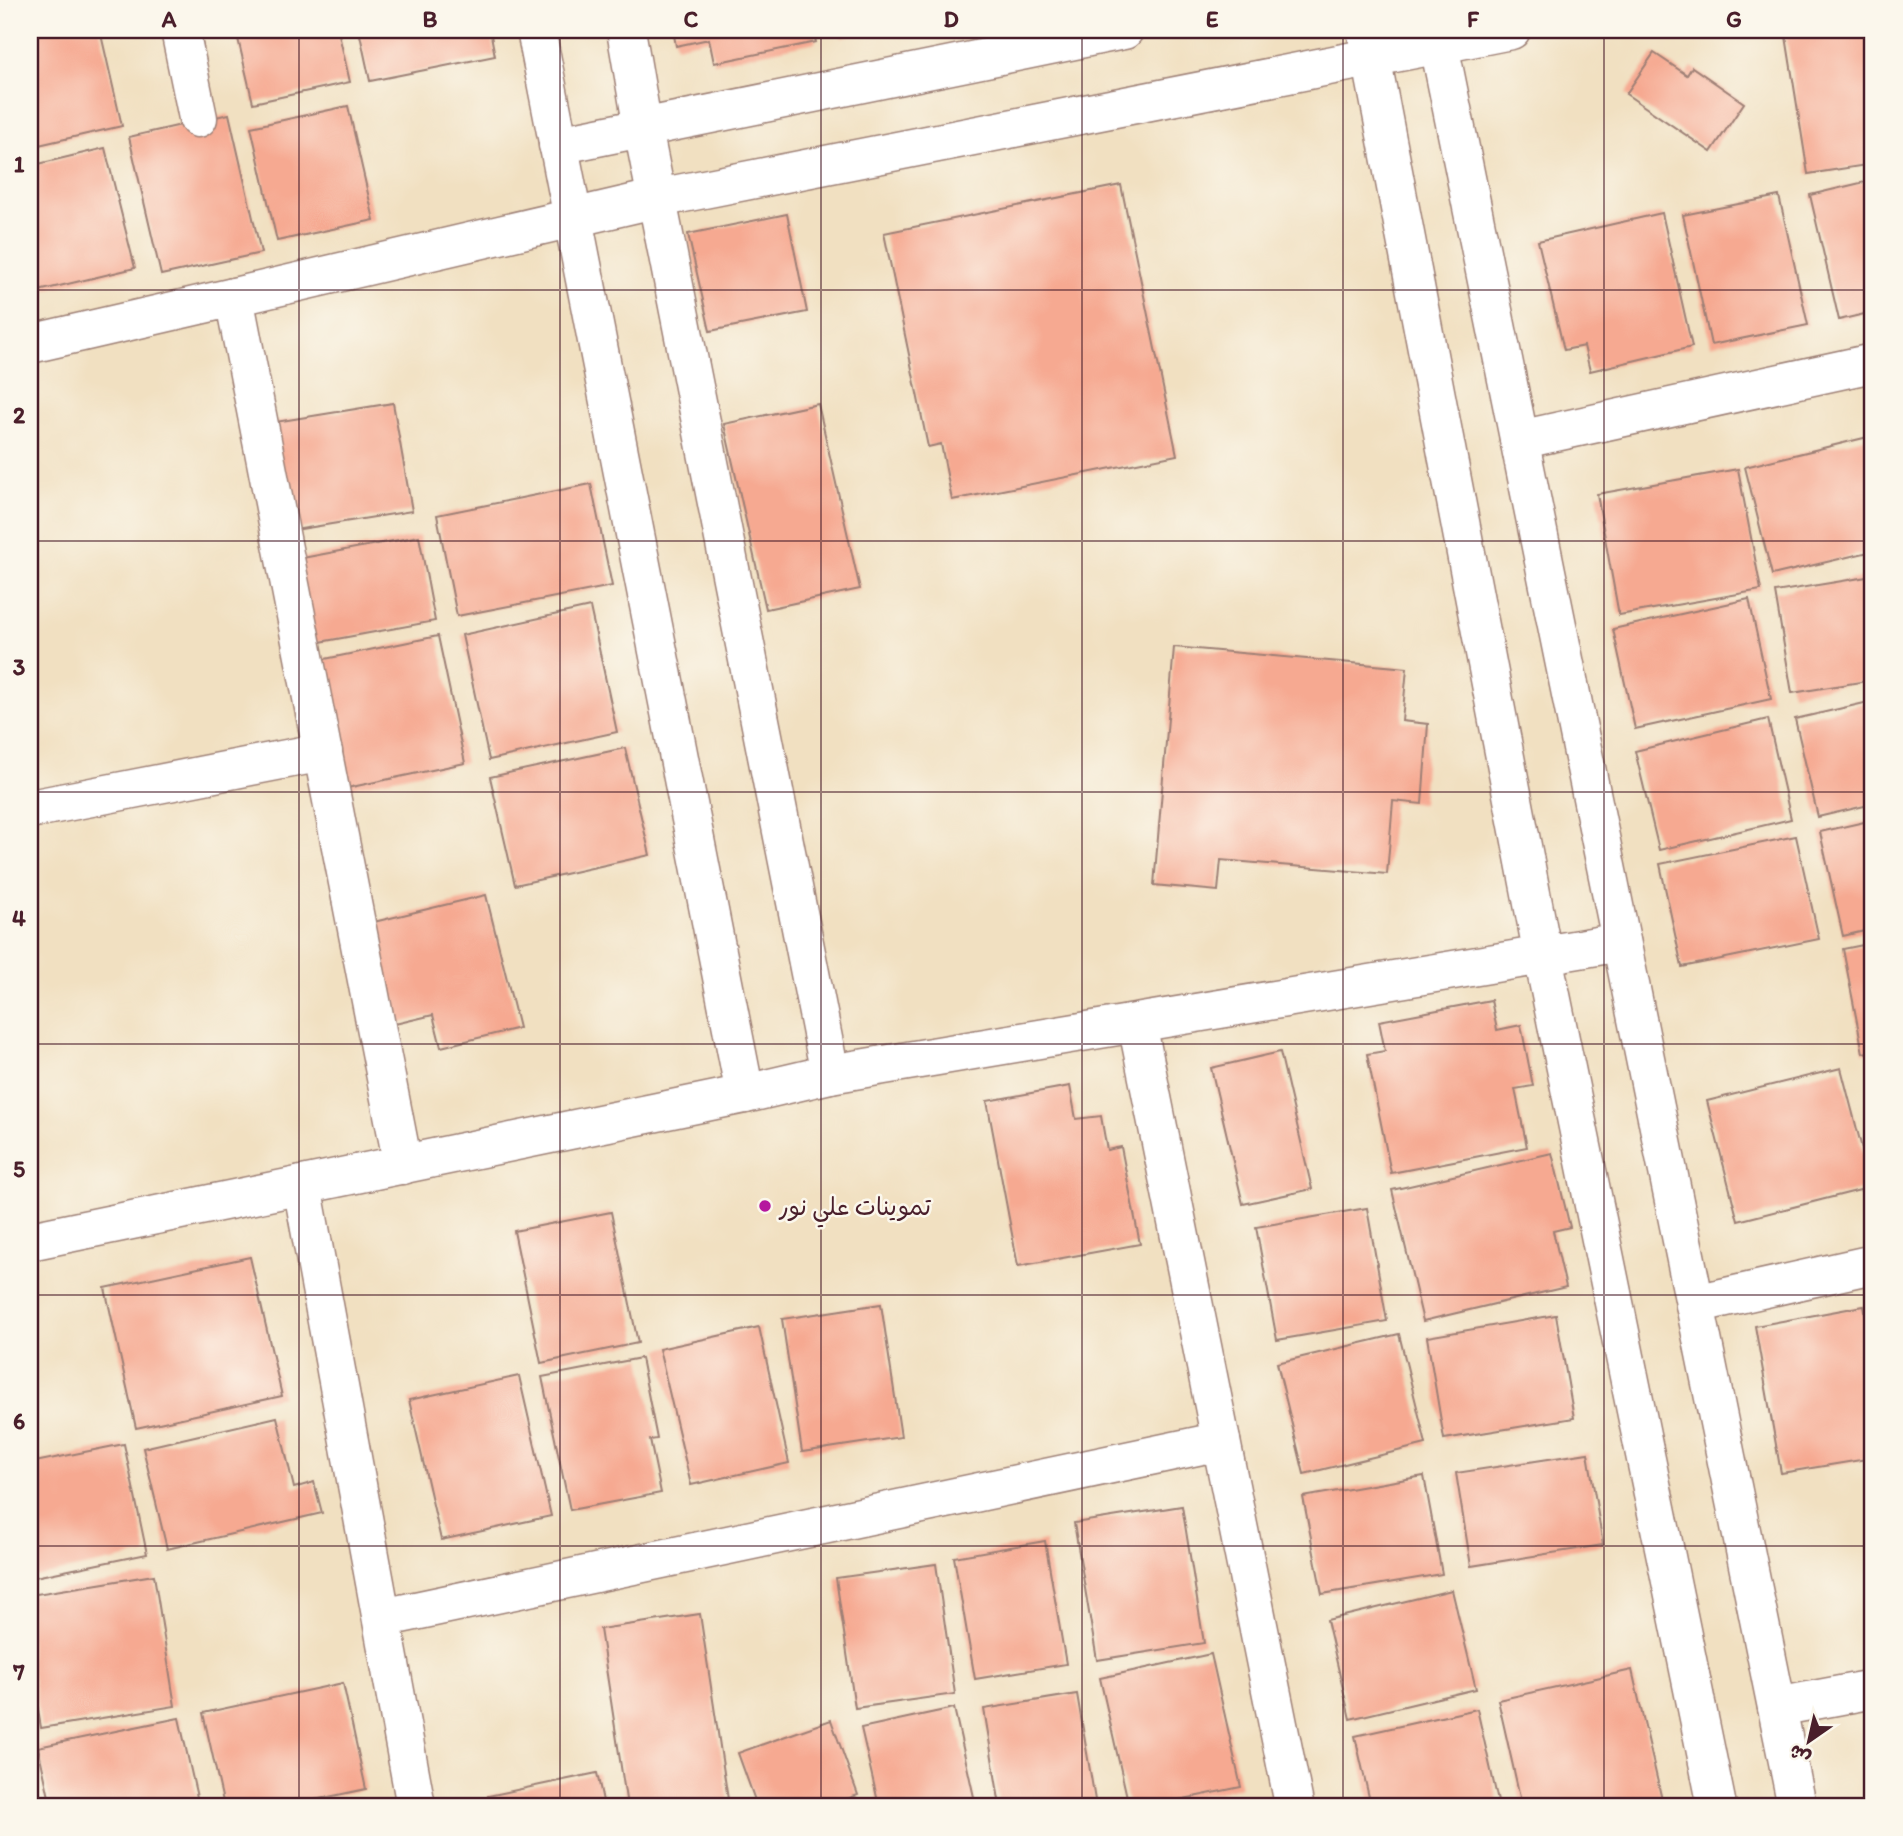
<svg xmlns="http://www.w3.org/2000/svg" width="1903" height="1836" viewBox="0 0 1903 1836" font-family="Itim,'Playpen Sans Arabic',sans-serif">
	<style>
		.building { fill: #f6a991 }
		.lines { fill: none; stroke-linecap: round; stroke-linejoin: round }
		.minor-casing { stroke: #9e8076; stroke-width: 41 }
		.minor { stroke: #fff; stroke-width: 38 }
		.grid { fill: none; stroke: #4a1f2b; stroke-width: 2; stroke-opacity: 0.55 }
		.poi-dot { fill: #b5179e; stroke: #fbf7ec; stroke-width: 2.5 }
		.labels { text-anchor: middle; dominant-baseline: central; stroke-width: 5; stroke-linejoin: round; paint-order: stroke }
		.poi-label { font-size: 24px; fill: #4a1f2b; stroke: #fbf7ec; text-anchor: start }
		.neatline { fill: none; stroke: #4a1f2b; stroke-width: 2.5 }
		.grid-label { font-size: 23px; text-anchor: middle; font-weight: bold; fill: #4a1f2b }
	</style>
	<rect width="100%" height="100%" fill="#fbf7ec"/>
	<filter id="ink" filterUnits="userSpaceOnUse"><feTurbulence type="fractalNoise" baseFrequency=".0143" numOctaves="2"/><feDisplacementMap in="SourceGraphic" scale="14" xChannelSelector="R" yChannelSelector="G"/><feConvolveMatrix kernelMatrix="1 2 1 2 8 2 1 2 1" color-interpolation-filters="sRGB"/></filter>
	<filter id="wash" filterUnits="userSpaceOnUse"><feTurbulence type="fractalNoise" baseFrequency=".00686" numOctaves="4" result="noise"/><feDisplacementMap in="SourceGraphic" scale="28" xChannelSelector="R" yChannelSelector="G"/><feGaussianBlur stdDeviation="1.57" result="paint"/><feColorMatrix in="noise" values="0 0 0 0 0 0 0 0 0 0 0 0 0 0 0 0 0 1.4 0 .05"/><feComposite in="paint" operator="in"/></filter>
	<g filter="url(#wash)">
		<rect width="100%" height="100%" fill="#f1e0c1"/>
		<g id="blocks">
			<g class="building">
				<path d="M30,30H100L122,126L30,147Z"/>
				<path d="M236,30H338L350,82L253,103Z"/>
				<path d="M359,30H490L495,56L370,81Z"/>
				<path d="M673,30H813L816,42L714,63L709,39L676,46Z"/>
				<path d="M840,30H867V31L841,37Z"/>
				<path d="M1785,30H1873V164L1808,174Z"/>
				<path d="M1654,53L1687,75L1692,67L1744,103L1711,152L1626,94Z"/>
				<path d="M348,106L374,220L277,241L251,127Z"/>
				<path d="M229,114L261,253L161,275L129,137Z"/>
				<path d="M105,148L135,268L30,293V166Z"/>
				<path d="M1873,180V312L1839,320L1810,195Z"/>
				<path d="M1121,185L1177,455L952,500L941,444L928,447L884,233Z"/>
				<path d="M1779,196L1808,325L1711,345L1683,215Z"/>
				<path d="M1662,213L1692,347L1590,371L1584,346L1564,350L1538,241Z"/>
				<path d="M787,214L807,312L710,331L688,234Z"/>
				<path d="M393,403L412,511L282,532L263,424Z"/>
				<path d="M818,404L860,589L766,609L724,424Z"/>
				<path d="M1868,437L1873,457V551L1772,575L1745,467Z"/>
				<path d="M1738,469L1761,590L1619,615L1597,494Z"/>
				<path d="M591,484L612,586L457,616L437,515Z"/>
				<path d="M419,536L435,621L309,644L292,560Z"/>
				<path d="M1873,576V680L1792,693L1775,592Z"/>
				<path d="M1749,599L1771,699L1635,729L1613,629Z"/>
				<path d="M590,607L617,732L489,760L462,635Z"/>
				<path d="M438,636L465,763L347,788L320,660Z"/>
				<path d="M1174,647L1407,668L1402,721L1428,724L1422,804L1393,801L1387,874L1221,860L1218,891L1154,885Z"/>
				<path d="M1873,701V804L1818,817L1795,719Z"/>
				<path d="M1768,719L1791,819L1659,850L1635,751Z"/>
				<path d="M625,748L650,855L515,885L490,777Z"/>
				<path d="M1873,820V929L1843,936L1820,832Z"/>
				<path d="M1796,836L1819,939L1682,967L1660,864Z"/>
				<path d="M486,895L519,1028L441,1047L433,1015L378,1028L353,927Z"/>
				<path d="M1873,943V1051L1863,1053L1843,949Z"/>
				<path d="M1491,1000L1497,1030L1521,1025L1533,1086L1515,1089L1527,1147L1391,1173L1367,1054L1385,1051L1379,1021Z"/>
				<path d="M1280,1052L1312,1189L1243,1204L1211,1068Z"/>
				<path d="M1841,1068L1872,1187L1738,1221L1707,1101Z"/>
				<path d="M1070,1086L1076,1119L1101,1116L1107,1150L1121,1147L1140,1244L1018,1266L987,1101Z"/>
				<path d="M1552,1153L1570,1227L1553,1231L1566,1287L1423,1321L1392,1190Z"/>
				<path d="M1367,1208L1387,1321L1277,1340L1256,1227Z"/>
				<path d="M611,1212L638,1343L541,1363L514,1231Z"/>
				<path d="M250,1257L282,1396L136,1428L105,1288Z"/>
				<path d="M881,1304L901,1437L802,1452L782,1319Z"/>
				<path d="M1864,1306L1873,1357V1458L1781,1473L1755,1326Z"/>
				<path d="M1556,1315L1574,1418L1444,1439L1427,1337Z"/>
				<path d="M759,1327L789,1463L691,1485L659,1349Z"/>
				<path d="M1399,1334L1426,1444L1304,1474L1277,1363Z"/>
				<path d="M641,1358L657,1439L650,1440L661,1493L570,1510L542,1377Z"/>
				<path d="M519,1376L551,1516L441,1540L409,1400Z"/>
				<path d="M277,1417L294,1488L314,1482L322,1513L167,1549L143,1448Z"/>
				<path d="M124,1444L147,1554L30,1578V1463Z"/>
				<path d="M1588,1453L1603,1545L1471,1566L1456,1473Z"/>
				<path d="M1424,1476L1442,1574L1322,1594L1303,1497Z"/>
				<path d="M1182,1506L1204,1643L1097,1660L1074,1523Z"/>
				<path d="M1045,1541L1066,1664L975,1679L954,1557Z"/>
				<path d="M936,1564L955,1694L855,1708L836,1578Z"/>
				<path d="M154,1575L175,1706L41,1728L30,1659V1595Z"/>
				<path d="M1452,1590L1476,1689L1350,1719L1327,1620Z"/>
				<path d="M700,1614L729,1806H627L600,1629Z"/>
				<path d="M1211,1654L1241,1787L1150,1806H1129L1100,1678Z"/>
				<path d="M1632,1670L1662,1800L1633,1806H1522L1498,1700Z"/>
				<path d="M343,1683L366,1789L286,1806H224L203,1713Z"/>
				<path d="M1077,1694L1096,1806H1000L984,1709Z"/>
				<path d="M954,1708L976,1806H879L861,1728Z"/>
				<path d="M1477,1709L1499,1806H1371L1355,1736Z"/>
				<path d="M179,1718L199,1806H51L38,1747Z"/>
				<path d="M831,1720L858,1795L827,1806H757L738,1753Z"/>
				<path d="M597,1773L604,1806H490L488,1796Z"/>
			</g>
		</g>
	</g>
	<g filter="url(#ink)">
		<use href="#blocks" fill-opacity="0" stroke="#9e8076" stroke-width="2"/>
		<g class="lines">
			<g class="minor-casing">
				<g id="minor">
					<path d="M180,30L198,118"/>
					<path d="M536,30L745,1094"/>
					<path d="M626,30L643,129L830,1074"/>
					<path d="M1366,30L1543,956L1717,1806"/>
					<path d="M1436,30L1797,1806"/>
					<path d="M558,145L1124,30"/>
					<path d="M234,297L658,198L1511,30"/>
					<path d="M30,344L234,297L403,1165"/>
					<path d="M1519,440L1868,364L1873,366"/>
					<path d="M30,809L323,752"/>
					<path d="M1137,1023L1294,1804L1292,1806"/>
					<path d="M302,1185L416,1806"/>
					<path d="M30,1241L745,1094L830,1074L1621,942"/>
					<path d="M1695,1304L1873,1264"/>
					<path d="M382,1618L1221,1441"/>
					<path d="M1777,1707L1873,1689"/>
				</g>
			</g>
			<use href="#minor" class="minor"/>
		</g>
	</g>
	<path class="grid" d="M299,30V1806M560,30V1806M821,30V1806M1082,30V1806M1343,30V1806M1604,30V1806M30,290H1873M30,541H1873M30,792H1873M30,1044H1873M30,1295H1873M30,1546H1873"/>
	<circle class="poi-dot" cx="765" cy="1206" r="7"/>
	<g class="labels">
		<g class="poi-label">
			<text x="779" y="1206">تموينات علي نور</text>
		</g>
	</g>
	<rect width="1903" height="1836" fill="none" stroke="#fbf7ec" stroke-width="77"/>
	<g transform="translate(1809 1741) rotate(214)" stroke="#fbf7ec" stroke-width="5" paint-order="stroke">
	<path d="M0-5L12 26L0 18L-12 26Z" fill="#4a1f2b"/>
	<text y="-10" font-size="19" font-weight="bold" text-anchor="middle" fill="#4a1f2b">ش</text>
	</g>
	<rect x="38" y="38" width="1826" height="1760" class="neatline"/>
	<g class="grid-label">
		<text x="169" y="27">A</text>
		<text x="430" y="27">B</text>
		<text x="691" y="27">C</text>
		<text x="951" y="27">D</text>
		<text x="1212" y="27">E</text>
		<text x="1473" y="27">F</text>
		<text x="1734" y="27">G</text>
		<text x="19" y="172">1</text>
		<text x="19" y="423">2</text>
		<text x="19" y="675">3</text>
		<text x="19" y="926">4</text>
		<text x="19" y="1177">5</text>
		<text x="19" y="1429">6</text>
		<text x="19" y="1680">7</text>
	</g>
</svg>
